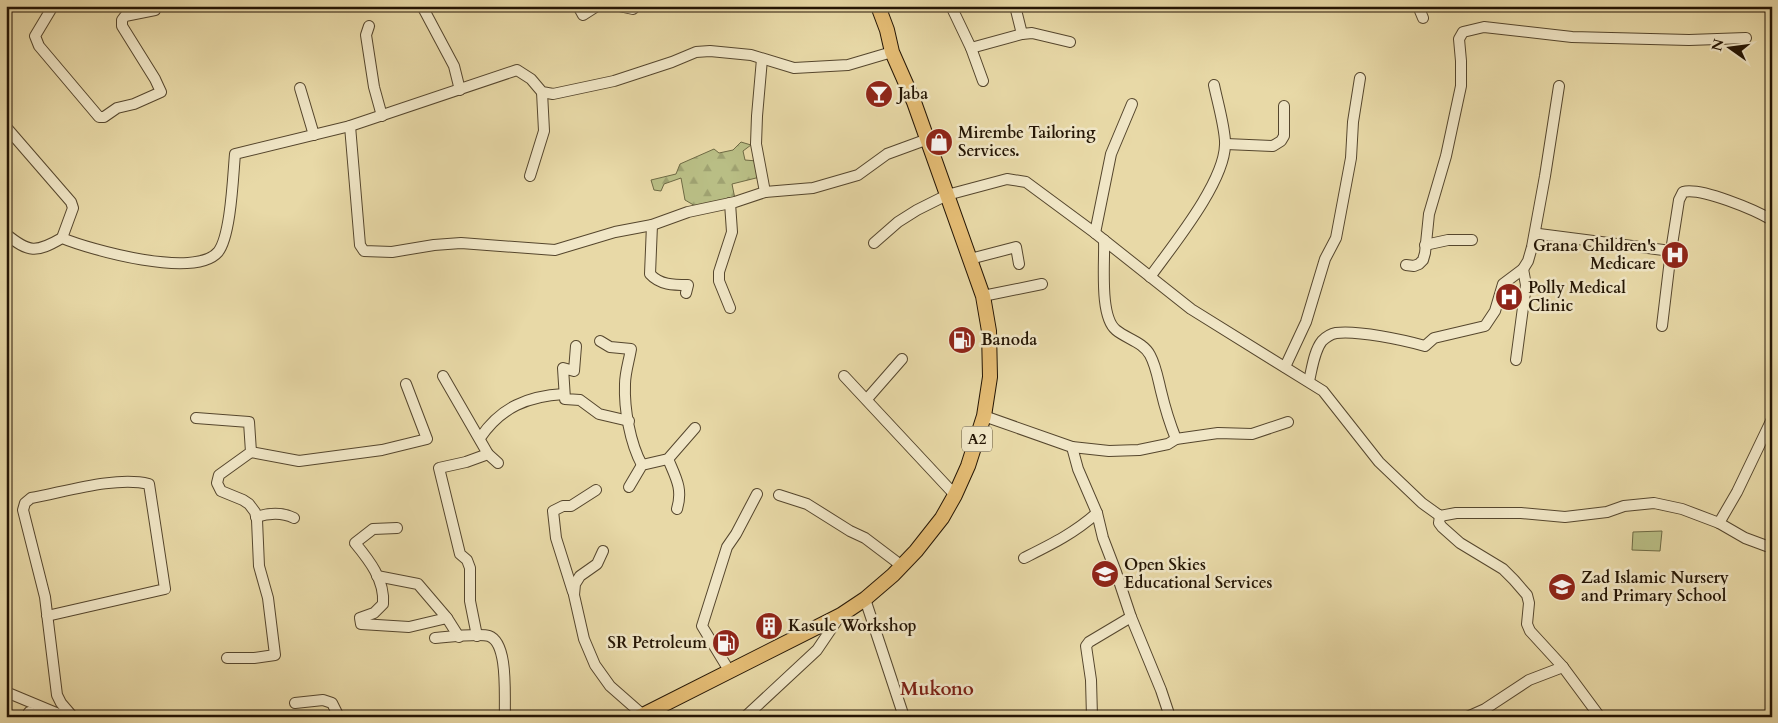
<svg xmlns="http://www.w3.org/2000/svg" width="1778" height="723" viewBox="0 0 1778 723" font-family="Cardo,serif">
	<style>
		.green { fill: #b9be85; stroke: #6e6a44 }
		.forest { fill: url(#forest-firs); stroke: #6e6a44 }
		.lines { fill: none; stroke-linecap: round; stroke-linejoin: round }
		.minor-casing { stroke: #55462d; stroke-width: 12 }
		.major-casing { stroke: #241504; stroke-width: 16 }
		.minor { stroke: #f0e6c6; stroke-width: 10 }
		.major { stroke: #e4bc74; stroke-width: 14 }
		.labels { text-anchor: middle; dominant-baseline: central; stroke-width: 5; stroke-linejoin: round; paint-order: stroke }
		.shield { fill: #f0e6c6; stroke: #61543e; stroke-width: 1 }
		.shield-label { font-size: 15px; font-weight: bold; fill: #241504 }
		.poi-label { font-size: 16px; font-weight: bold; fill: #241504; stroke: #f0e6c6; text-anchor: start }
		.quarter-label { font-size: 19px; font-weight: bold; fill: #7a1f14; stroke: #f0e6c6 }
	</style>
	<defs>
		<pattern id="forest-firs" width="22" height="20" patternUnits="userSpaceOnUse" patternTransform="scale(1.25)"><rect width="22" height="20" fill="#b9be85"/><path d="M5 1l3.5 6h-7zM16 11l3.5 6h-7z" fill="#9fa271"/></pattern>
	</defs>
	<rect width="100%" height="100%" fill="#e8d9a7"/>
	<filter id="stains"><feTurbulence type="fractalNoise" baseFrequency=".004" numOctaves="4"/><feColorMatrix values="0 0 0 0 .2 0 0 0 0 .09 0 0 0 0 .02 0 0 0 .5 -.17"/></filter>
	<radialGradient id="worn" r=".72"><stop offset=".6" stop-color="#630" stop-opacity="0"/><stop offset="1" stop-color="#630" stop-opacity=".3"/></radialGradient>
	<path class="green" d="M1662,531L1660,551L1632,550L1633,532Z"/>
	<path class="forest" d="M741,142L751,145L743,151L745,160L757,161L760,177L732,184L735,199L697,207L685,200L681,178L664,184L661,191L654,190L651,180L676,174L680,164L714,149L719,153L733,150Z"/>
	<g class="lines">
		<g class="minor-casing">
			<g id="minor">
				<path d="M53,6L35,36L39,46L99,117H104L117,108L134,104L161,92L155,79L122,26V20L125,16L155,10V6"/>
				<path d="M422,6L454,66L460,90"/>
				<path d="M578,6L583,15L597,6"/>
				<path d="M619,6L633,9L636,6"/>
				<path d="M951,6L971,48L983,81"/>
				<path d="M1015,6L1022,34"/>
				<path d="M1418,6L1423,18"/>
				<path d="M369,26L366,35L374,87L382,116"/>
				<path d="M971,48L1022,34L1032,33L1070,42"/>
				<path d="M300,88L314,135"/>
				<path d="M350,126L360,245L364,251L392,252L434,245L461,243L555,250L615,232L652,225L688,212L735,202L765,192L756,144L757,116L762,59"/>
				<path d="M6,127L71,202L73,208L62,238"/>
				<path d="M1226,144L1273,146L1281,141L1284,136V106"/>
				<path d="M530,176L544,131L542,92"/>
				<path d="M765,192L813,188L858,175L887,154L928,139"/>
				<path d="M652,225L650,274C660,285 673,285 688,285L686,293"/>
				<path d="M1095,233L1111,154L1132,104"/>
				<path d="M6,234C29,253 36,253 62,238C91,250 195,279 218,252C231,236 233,175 235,154L350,126L517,70L531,79L542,92L553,94L614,81L672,62L696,52L710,51L751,55L794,68L848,65L892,52"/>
				<path d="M1535,236L1539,234L1671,251"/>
				<path d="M1104,240C1105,262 1099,316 1116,330C1127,339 1143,342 1150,355C1156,366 1158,379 1161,391C1165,408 1170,424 1176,439"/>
				<path d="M874,243L898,222L917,210L947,195L1007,179L1026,182L1095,233L1191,309L1323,391L1379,462L1422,503L1440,516L1456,513H1521L1565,517L1607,512L1624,506L1654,503L1682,509L1719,523L1745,538L1772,548"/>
				<path d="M1425,245L1448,240H1472"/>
				<path d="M970,259L1016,247L1019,264"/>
				<path d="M1406,265L1414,266L1419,264L1423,260L1425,253L1429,214L1446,156L1461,86V61L1459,39L1463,32L1484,27L1572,37L1689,40L1746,38"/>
				<path d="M1150,277C1173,245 1224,183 1225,145C1226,131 1217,100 1214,85"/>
				<path d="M983,296L1042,284"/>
				<path d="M730,308L719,281V272L732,232L730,203"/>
				<path d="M1662,326L1671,251L1679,200L1683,192C1701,187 1755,210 1772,220"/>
				<path d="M600,341L610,347L631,349C629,361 625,373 625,384C624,409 630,443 642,465"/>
				<path d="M576,346L574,371L563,368L565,399L580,400L599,414L629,421"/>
				<path d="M1516,360L1526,285L1523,269"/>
				<path d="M1285,367L1306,322L1325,259L1336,238L1351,158L1353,122L1360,78"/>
				<path d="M443,376L488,454L498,463"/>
				<path d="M844,376L955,495"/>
				<path d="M1309,381C1312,369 1314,351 1322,341C1326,337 1331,334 1336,333C1357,330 1404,340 1425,346L1434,338L1485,326L1495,311L1503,284L1523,269L1528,261L1532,247L1545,176L1559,86"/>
				<path d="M867,399L902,359"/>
				<path d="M984,416L1072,447L1078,469L1097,513L1103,538L1116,572L1131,617L1161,690L1170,717"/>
				<path d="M196,418L249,422L251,452L219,475L217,483L221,491L243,500L249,504L255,512L257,520L259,566L268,598L275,655L254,658H227"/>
				<path d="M480,438C501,407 528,396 564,394"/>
				<path d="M1072,447L1109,451L1139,450L1168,444L1176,439L1218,433L1252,434L1288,422"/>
				<path d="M251,452L299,461L382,450L427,439L406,384"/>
				<path d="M668,459C676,478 683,489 677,509"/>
				<path d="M629,487L642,465L668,459L695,428"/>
				<path d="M779,495L807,504L850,531L865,538L902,566"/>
				<path d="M1440,516L1439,523L1442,527L1460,543L1503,569L1514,580L1527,595L1529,603L1527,624L1530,631L1563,667L1600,717"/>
				<path d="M256,517C269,513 282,512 294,518"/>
				<path d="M1719,523L1737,492L1772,419"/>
				<path d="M397,528L373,529L355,543C369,560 385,580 383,604L374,613L360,618L361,624L409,627L447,618L459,637"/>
				<path d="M603,551L597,564L580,576L575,584L574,595L584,639L595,665L610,686L643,715"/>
				<path d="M1024,558C1052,544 1073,534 1097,513"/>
				<path d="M377,576L418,584L447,618"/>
				<path d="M573,592L556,538L553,511L563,506H571L596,490"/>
				<path d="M865,599L904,717"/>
				<path d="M47,616L165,589L149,484C115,476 65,492 31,498L25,503L23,510L45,597L57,695L61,703L73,717"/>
				<path d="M477,636L470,601V568L467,560L460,554L439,468L466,462L488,454"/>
				<path d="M435,638C447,637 480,633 489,636C509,643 504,698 505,717"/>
				<path d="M730,672L702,626L727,547L736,534L757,494"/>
				<path d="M6,692L66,717"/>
				<path d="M295,703L323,700L332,703L339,717"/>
				<path d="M26,717L29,712L45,717"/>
				<path d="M745,717L817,650L840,616"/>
				<path d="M1092,717L1091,680L1086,646L1089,642L1131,617"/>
				<path d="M1467,717L1485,709L1529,680L1563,667"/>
			</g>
		</g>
		<g class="major-casing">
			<path id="major" d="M639,717L841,615L865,599L893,575L916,551L942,518L955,495L968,466L984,416L990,377L989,331L983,296L914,102L892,52L887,30L878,6"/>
		</g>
		<use href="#minor" class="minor"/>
		<use href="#major" class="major"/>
	</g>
	<defs>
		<g id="bar-disc" transform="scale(1.4375)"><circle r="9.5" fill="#8f2418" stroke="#f0e6c6"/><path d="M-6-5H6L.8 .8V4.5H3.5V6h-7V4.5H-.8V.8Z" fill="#fff"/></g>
		<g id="shop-disc" transform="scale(1.4375)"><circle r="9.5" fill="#8f2418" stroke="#f0e6c6"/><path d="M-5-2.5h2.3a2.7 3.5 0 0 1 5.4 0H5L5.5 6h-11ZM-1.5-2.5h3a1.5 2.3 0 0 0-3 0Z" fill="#fff"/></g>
		<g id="hospital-disc" transform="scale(1.4375)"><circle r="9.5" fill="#8f2418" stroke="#f0e6c6"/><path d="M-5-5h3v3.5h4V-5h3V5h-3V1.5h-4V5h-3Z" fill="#fff"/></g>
		<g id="fuel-disc" transform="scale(1.4375)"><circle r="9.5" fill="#8f2418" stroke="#f0e6c6"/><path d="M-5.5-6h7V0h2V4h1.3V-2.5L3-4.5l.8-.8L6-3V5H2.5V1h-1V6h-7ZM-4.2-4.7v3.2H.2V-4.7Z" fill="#fff"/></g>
		<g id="school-disc" transform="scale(1.4375)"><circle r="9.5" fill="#8f2418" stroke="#f0e6c6"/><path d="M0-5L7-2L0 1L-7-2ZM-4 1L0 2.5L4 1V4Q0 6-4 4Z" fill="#fff"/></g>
		<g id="building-disc" transform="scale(1.4375)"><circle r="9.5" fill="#8f2418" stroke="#f0e6c6"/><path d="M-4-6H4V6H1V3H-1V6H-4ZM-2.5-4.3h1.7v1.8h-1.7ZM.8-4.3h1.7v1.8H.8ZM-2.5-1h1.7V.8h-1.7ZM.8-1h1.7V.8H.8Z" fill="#fff"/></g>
	</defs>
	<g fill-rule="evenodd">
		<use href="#bar-disc" x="879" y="94"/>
		<use href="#shop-disc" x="939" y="142"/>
		<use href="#hospital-disc" x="1675" y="255"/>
		<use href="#hospital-disc" x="1509" y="297"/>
		<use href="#fuel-disc" x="962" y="340"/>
		<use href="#school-disc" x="1105" y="574"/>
		<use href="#school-disc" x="1562" y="587"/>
		<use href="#building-disc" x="769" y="626"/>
		<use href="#fuel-disc" x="726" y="643"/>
	</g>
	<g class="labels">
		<rect class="shield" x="962" y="426.5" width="30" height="25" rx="4"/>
		<g class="shield-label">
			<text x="977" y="439">A2</text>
		</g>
		<g class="poi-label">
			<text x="898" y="94">Jaba</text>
			<text x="958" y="133">Mirembe Tailoring<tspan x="958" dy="18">Services.</tspan></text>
			<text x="1656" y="246" text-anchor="end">Grana Children's<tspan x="1656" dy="18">Medicare</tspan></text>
			<text x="1528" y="288">Polly Medical<tspan x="1528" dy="18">Clinic</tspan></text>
			<text x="981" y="340">Banoda</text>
			<text x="1124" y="565">Open Skies<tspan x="1124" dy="18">Educational Services</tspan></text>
			<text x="1581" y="578">Zad Islamic Nursery<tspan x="1581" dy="18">and Primary School</tspan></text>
			<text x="788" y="626">Kasule Workshop</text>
			<text x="707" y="643" text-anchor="end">SR Petroleum</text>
		</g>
		<g class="quarter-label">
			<text x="937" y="689">Mukono</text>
		</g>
	</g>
	<rect width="1778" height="723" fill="none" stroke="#e8d9a7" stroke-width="25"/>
	<rect x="8" y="8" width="1763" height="708" fill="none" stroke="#241504" stroke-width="2.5"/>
	<rect x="12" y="12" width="1753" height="698" fill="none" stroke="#241504"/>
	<g transform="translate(1730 48) rotate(284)" stroke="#f0e6c6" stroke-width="4" paint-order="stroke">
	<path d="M0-4L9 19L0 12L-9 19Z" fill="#241504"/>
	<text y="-8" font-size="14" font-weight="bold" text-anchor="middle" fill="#241504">N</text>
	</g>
	<rect width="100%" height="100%" filter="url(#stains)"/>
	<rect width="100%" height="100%" fill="url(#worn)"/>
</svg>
